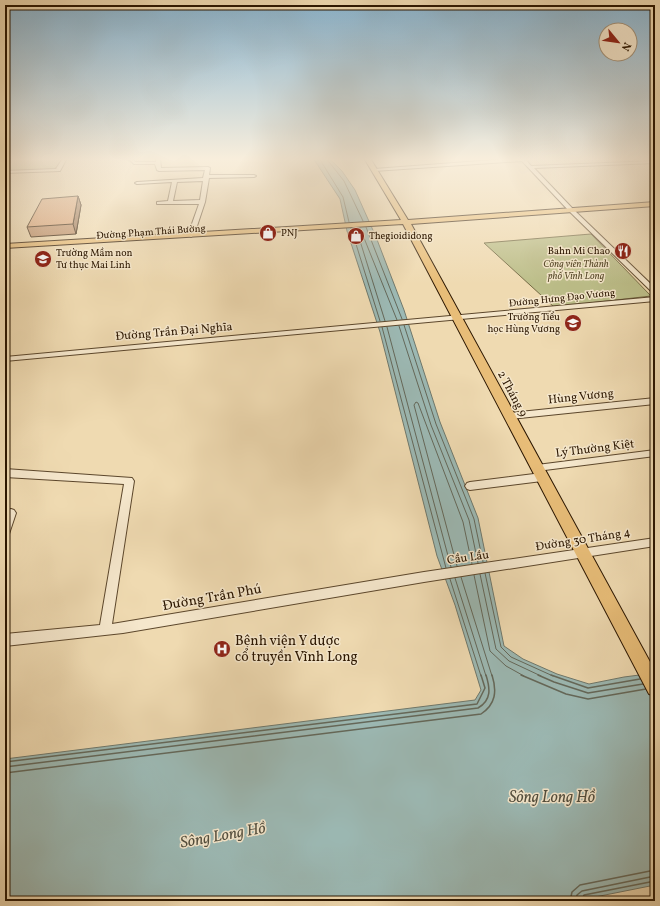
<svg xmlns="http://www.w3.org/2000/svg" width="660" height="906" viewBox="0 0 660 906" font-family="Vollkorn,serif">
	<style>
		.green { fill: #bcbe89; stroke: #746a44 }
		.water { fill: #9cb9b4; stroke: #6f786c }
		.lines { fill: none; stroke-linecap: round; stroke-linejoin: round }
		.shore-far1 { stroke: #64685a; stroke-width: 1 }
		.shore { stroke: #64685a; stroke-width: 1.5 }
		.minor-casing { stroke: #5c472c; stroke-width: 2 }
		.major-casing { stroke: #2b1600; stroke-width: 2 }
		.minor { fill: #f5e7cc; fill-rule: evenodd }
		.major { fill: #e8bd78; fill-rule: evenodd }
		.wall { fill: #bd8f69; stroke: #2b1600 }
		.shaded-wall { fill: #9a7455; stroke: #2b1600 }
		.building { fill: #dca67a; stroke: #2b1600 }
		.labels { text-anchor: middle; dominant-baseline: central; stroke-width: 3; stroke-linejoin: round; paint-order: stroke }
		.far-street-label { font-size: 10px; fill: #2b1600; stroke: #f5e7cc }
		.far-poi-label { font-size: 10px; fill: #2b1600; stroke: #f5e7cc; text-anchor: start }
		.far-park-label { font-size: 10px; font-style: italic; fill: #564829; stroke: #f5e7cc }
		.street-label { font-size: 12px; fill: #2b1600; stroke: #f5e7cc }
		.near-street-label { font-size: 14px; fill: #2b1600; stroke: #f5e7cc }
		.near-poi-label { font-size: 14px; fill: #2b1600; stroke: #f5e7cc; text-anchor: start }
		.near-water-label { font-size: 16px; font-style: italic; fill: #534f3f; stroke: #f5e7cc }
	</style>
	<rect width="100%" height="100%" fill="#efdab1"/>
	<filter id="stains"><feTurbulence type="fractalNoise" baseFrequency=".005" numOctaves="4"/><feColorMatrix values="0 0 0 0 .2 0 0 0 0 .09 0 0 0 0 .02 0 0 0 .5 -.17"/></filter>
	<radialGradient id="worn" r=".72"><stop offset=".6" stop-color="#630" stop-opacity="0"/><stop offset="1" stop-color="#630" stop-opacity=".3"/></radialGradient>
	<g class="green">
		<path d="M5,158H63L55,169L5,171Z"/>
		<path d="M591,234L651,296L554,307L484,243Z"/>
	</g>
	<path class="water" d="M313,158H329L342,171L355,190L376,237L404,310L440,422L478,518L504,646L523,659L557,674L589,684L624,677L655,673V885L575,901H5V759L475,700L481,690L455,605L437,556L380,332L347,231L340,199Z"/>
	<g class="lines">
		<g class="shore-far1">
			<path d="M319,158L343,197L349,222"/>
			<path d="M326,158L344,181L363,221"/>
			<path d="M366,227L402,319"/>
			<path d="M351,228L380,321"/>
			<path d="M356,228L385,321"/>
			<path d="M360,228L397,320"/>
			<path d="M404,325L436,424L474,519L483,562"/>
			<path d="M399,326L431,425L469,520L478,563"/>
			<path d="M382,327L446,568"/>
			<path d="M387,327L451,567"/>
			<path d="M457,566L414,405L416,402L418,403L463,522L472,564"/>
			<path d="M485,573L501,647L511,657L553,676"/>
			<path d="M480,574L496,649L509,661L541,676"/>
			<path d="M474,575L490,651L506,666L524,676"/>
			<path d="M461,577L492,676"/>
			<path d="M455,578L486,676"/>
			<path d="M450,579L481,676"/>
		</g>
		<g class="shore">
			<path d="M521,675L566,694L588,699L646,689"/>
			<path d="M538,675L554,682L588,693L643,684"/>
			<path d="M551,675L588,688L640,679"/>
			<path d="M5,762L477,704L485,688L481,675"/>
			<path d="M5,767L478,708C492,700 490,688 486,675"/>
			<path d="M5,773L481,714C496,704 497,691 492,675"/>
			<path d="M570,901L572,892L580,885L655,870"/>
			<path d="M576,901L577,895L582,891L655,876"/>
			<path d="M581,901L584,895L655,881"/>
		</g>
		<g class="minor-casing">
			<g id="minor">
				<path d="M63,158H67L60,171L5,173V171L56,169Z"/>
				<path d="M128,158H132L135,162H156V158H160L161,168L208,167L210,168L209,175H254L256,176L254,177L209,178L205,202L194,235L191,237L188,235L199,204H157V202L168,201L172,182L137,184L135,183L137,182L203,178L205,170L159,171L157,170L155,164H134ZM203,181L200,200L173,201L177,182Z"/>
				<path d="M519,158H527L526,160L531,166L655,161V163L534,168L573,209L655,288V294L653,293L569,211L522,161L374,171L372,170L374,169Z"/>
				<path d="M655,297V301L5,361V357Z"/>
				<path d="M655,398V404L510,419L506,416L510,413Z"/>
				<path d="M655,450V456L537,471L534,470L532,468L534,466L537,465Z"/>
				<path d="M5,469L132,478L134,481L112,624L424,572L655,538V546L424,582L123,633L5,646V634L100,625L124,484L5,477Z"/>
				<path d="M542,473L545,474L547,477L545,480L542,481L470,490L467,489L465,486L467,483L470,482Z"/>
				<path d="M11,509L14,510L16,513L9,534L5,535V516L8,510Z"/>
			</g>
		</g>
		<g class="major-casing">
			<path id="major" d="M364,158H370L408,220L655,202V206L411,224L655,671V696L649,694L403,224L5,248V244L401,220Z"/>
		</g>
		<use href="#minor" class="minor"/>
		<use href="#major" class="major"/>
	</g>
	<path class="wall" d="M78,196L81,205L76,234L31,237L27,227Z"/>
	<path class="shaded-wall" d="M78,196L81,205L76,234L73,224Z"/>
	<path class="building" d="M78,196L73,224L27,227L42,199Z"/>
	<linearGradient id="sky" x2="0" y2="1"><stop stop-color="#89b6d3"/><stop offset="0.56" stop-color="#f8eedc"/><stop offset="1" stop-color="#f8eedc" stop-opacity="0"/></linearGradient>
	<rect width="660" height="284" fill="url(#sky)"/>
	<defs>
		<g id="shop-disc" transform="scale(0.9)"><circle r="9.5" fill="#8f2418" stroke="#f5e7cc"/><path d="M-5-2.5h2.3a2.7 3.5 0 0 1 5.4 0H5L5.5 6h-11ZM-1.5-2.5h3a1.5 2.3 0 0 0-3 0Z" fill="#fff"/></g>
		<g id="restaurant-disc" transform="scale(0.9)"><circle r="9.5" fill="#8f2418" stroke="#f5e7cc"/><path d="M-5-6h1v4h1v-4h1v4h1v-4h1v5L-1.5 .5V6h-2V.5L-5-1ZM5-6V6H3V1.5H1.5Q1.5-4 5-6Z" fill="#fff"/></g>
		<g id="school-disc" transform="scale(0.9)"><circle r="9.5" fill="#8f2418" stroke="#f5e7cc"/><path d="M0-5L7-2L0 1L-7-2ZM-4 1L0 2.5L4 1V4Q0 6-4 4Z" fill="#fff"/></g>
		<g id="hospital-disc" transform="scale(0.9)"><circle r="9.5" fill="#8f2418" stroke="#f5e7cc"/><path d="M-5-5h3v3.5h4V-5h3V5h-3V1.5h-4V5h-3Z" fill="#fff"/></g>
	</defs>
	<g fill-rule="evenodd">
		<use href="#shop-disc" x="268" y="233"/>
		<use href="#shop-disc" x="356" y="236"/>
		<use href="#restaurant-disc" x="623" y="251"/>
		<use href="#school-disc" x="43" y="259"/>
		<use href="#school-disc" x="573" y="323"/>
		<use href="#hospital-disc" x="222" y="649"/>
	</g>
	<g class="labels">
		<g class="far-street-label">
			<text transform="translate(151 232) rotate(-4)">Đường Phạm Thái Bường</text>
			<text transform="translate(562 298) rotate(-6)">Đường Hưng Đạo Vương</text>
		</g>
		<g class="far-poi-label">
			<text x="281" y="233">PNJ</text>
			<text x="369" y="236">Thegioididong</text>
			<text x="610" y="251" text-anchor="end">Bahn Mi Chao</text>
			<text x="56" y="253">Trường Mầm non<tspan x="56" dy="12">Tư thục Mai Linh</tspan></text>
			<text x="560" y="317" text-anchor="end">Trường Tiểu<tspan x="560" dy="12">học Hùng Vương</tspan></text>
		</g>
		<g class="far-park-label">
			<text x="576" y="264">Công viên Thành<tspan x="576" dy="12">phố Vĩnh Long</tspan></text>
		</g>
		<g class="street-label">
			<text transform="translate(174 332) rotate(-5)">Đường Trần Đại Nghĩa</text>
			<text transform="translate(512 394) rotate(62)">2 Tháng 9</text>
			<text transform="translate(581 397) rotate(-6)">Hùng Vương</text>
			<text transform="translate(595 449) rotate(-7)">Lý Thường Kiệt</text>
			<text transform="translate(583 540) rotate(-9)">Đường 30 Tháng 4</text>
			<text transform="translate(468 558) rotate(-8)">Cầu Lầu</text>
		</g>
		<g class="near-street-label">
			<text transform="translate(212 598) rotate(-10)">Đường Trần Phú</text>
		</g>
		<g class="near-poi-label">
			<text x="235" y="641">Bệnh viện Y dược<tspan x="235" dy="16">cổ truyền Vĩnh Long</tspan></text>
		</g>
		<g class="near-water-label">
			<text x="552" y="798">Sông Long Hồ</text>
			<text transform="translate(223 836) rotate(-10)">Sông Long Hồ</text>
		</g>
	</g>
	<rect width="660" height="906" fill="none" stroke="#efdab1" stroke-width="20"/>
	<rect x="6" y="6" width="648" height="894" fill="none" stroke="#2b1600" stroke-width="2"/>
	<rect x="10" y="10" width="640" height="886" fill="none" stroke="#2b1600"/>
	<g transform="translate(618 42) rotate(119)"><circle r="19" fill="#f5e7cc" stroke="#a4937a"/>
	<path d="M0-3L7 15L0 10L-7 15Z" fill="#8f2418"/>
	<text y="-6" font-size="11" font-weight="bold" text-anchor="middle" fill="#2b1600">N</text>
	</g>
	<rect width="100%" height="100%" filter="url(#stains)"/>
	<rect width="100%" height="100%" fill="url(#worn)"/>
</svg>
